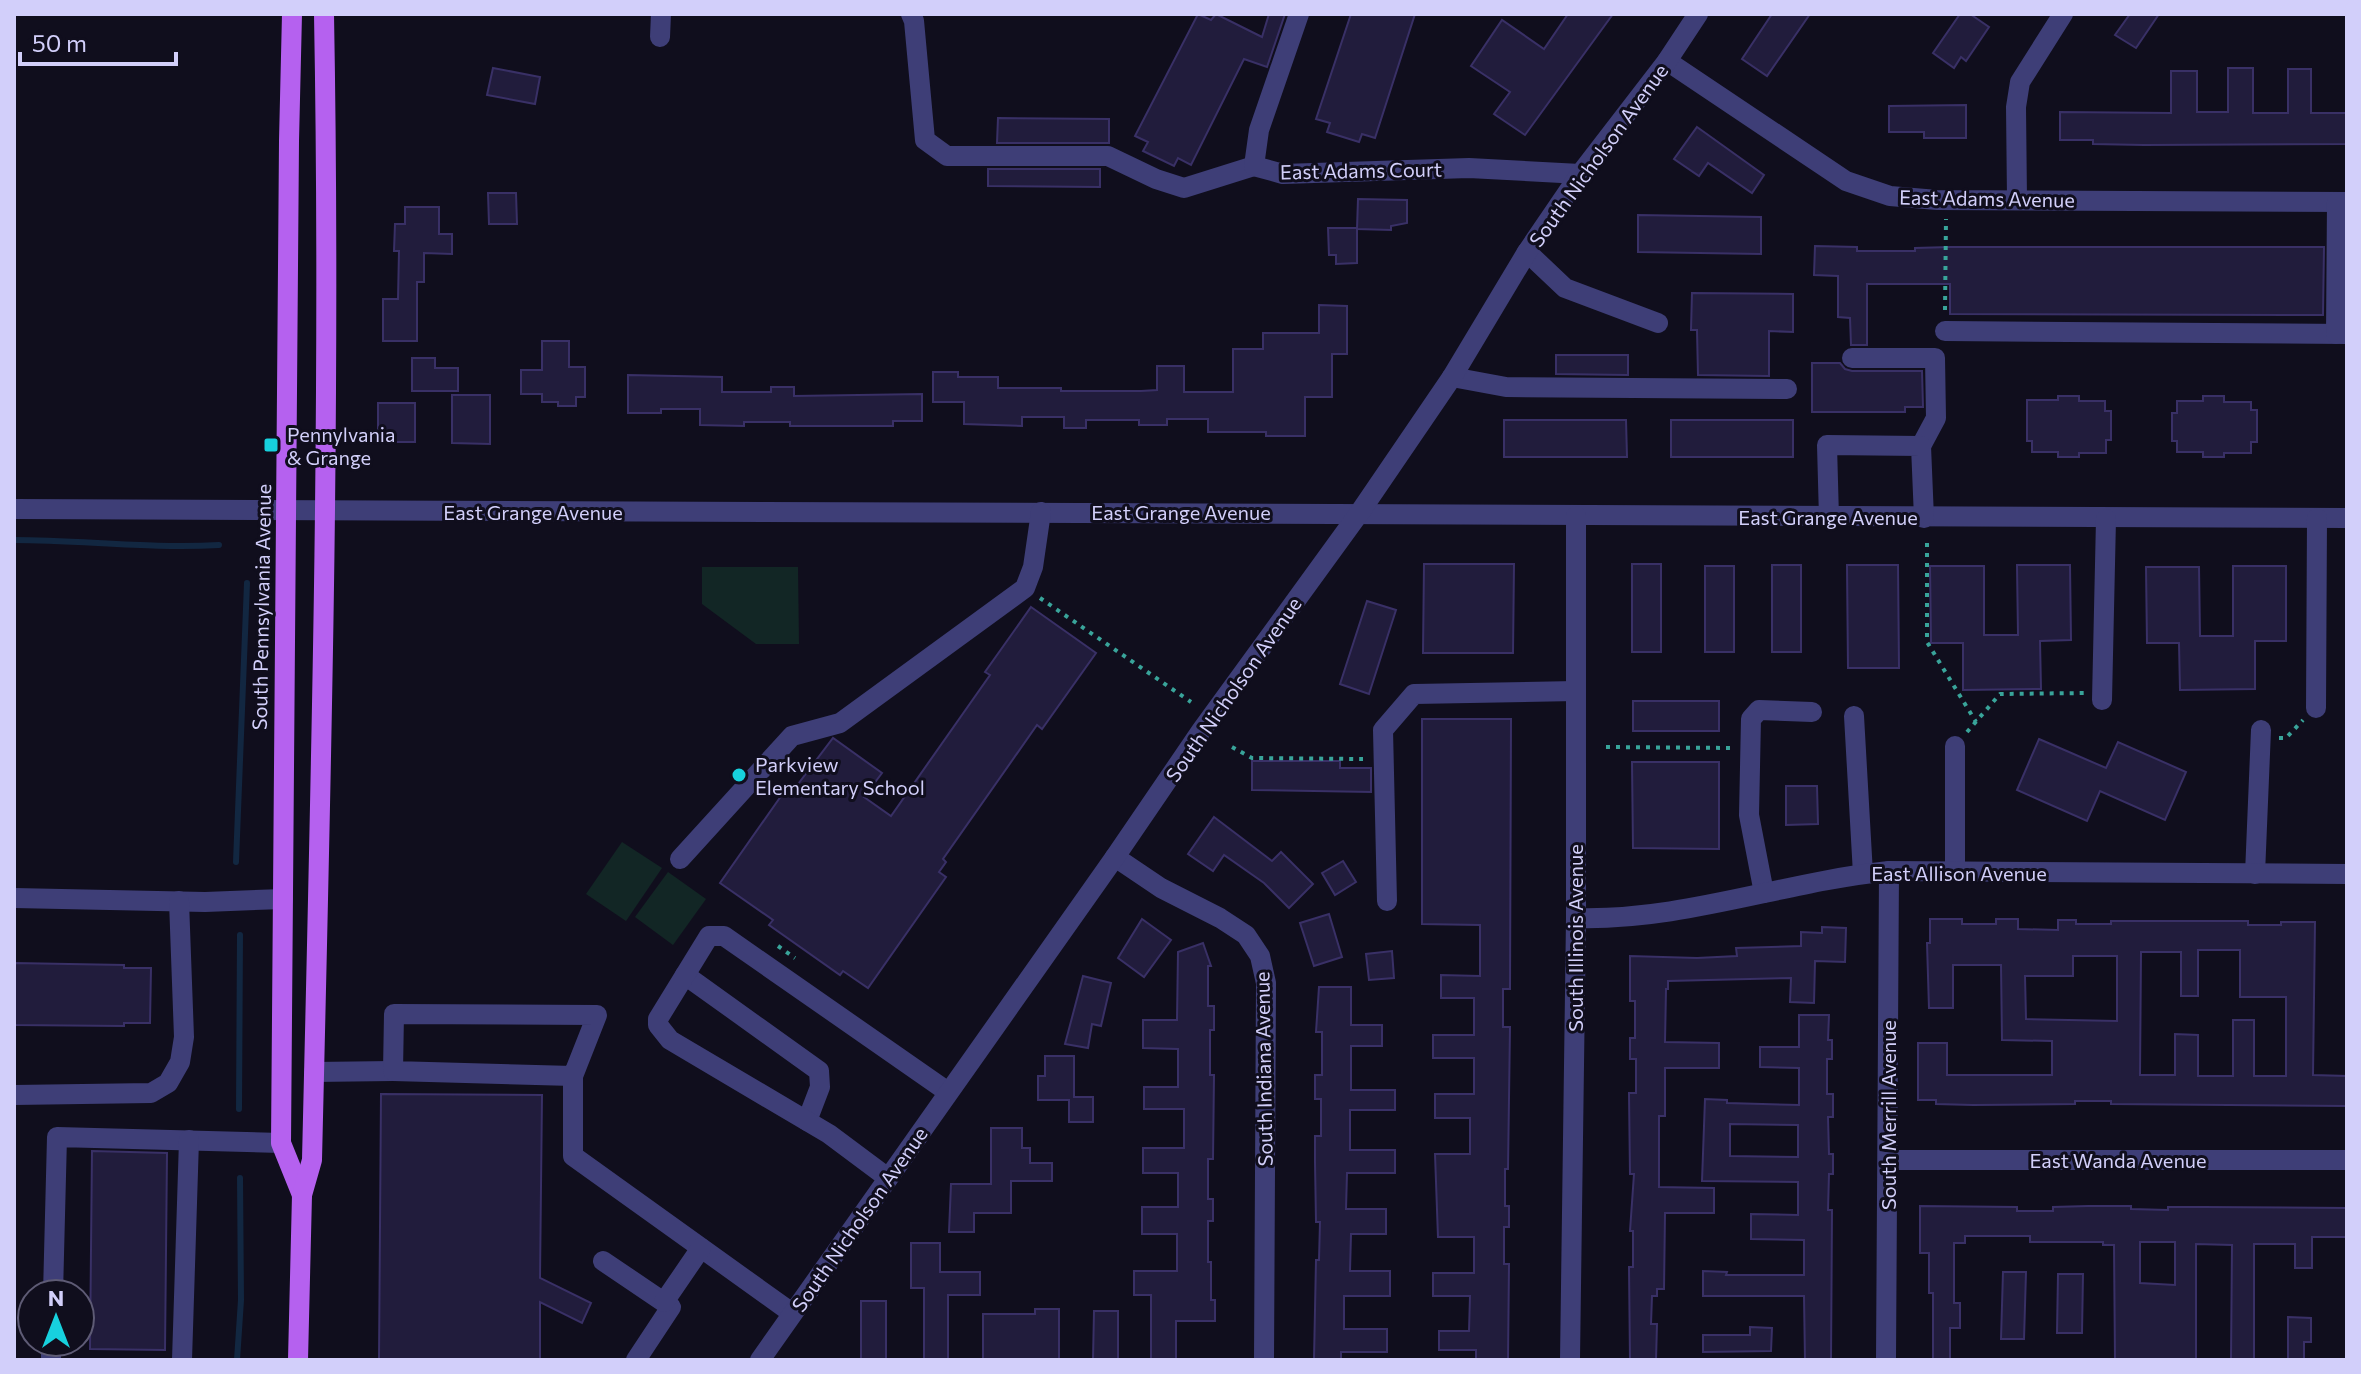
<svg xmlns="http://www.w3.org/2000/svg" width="2361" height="1374" viewBox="0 0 2361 1374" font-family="Commissioner,sans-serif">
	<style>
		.green { fill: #122625 }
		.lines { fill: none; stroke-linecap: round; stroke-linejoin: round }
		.stream { stroke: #122741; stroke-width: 6 }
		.building { fill: #211c3c; stroke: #393066; stroke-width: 2; fill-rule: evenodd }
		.path { stroke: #39a49a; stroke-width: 4; stroke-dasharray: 4 6; stroke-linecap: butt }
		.minor { stroke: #3e3e77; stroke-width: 20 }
		.major { stroke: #b561ef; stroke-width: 20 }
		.poi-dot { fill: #17d1de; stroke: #100e1d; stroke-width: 3 }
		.labels { text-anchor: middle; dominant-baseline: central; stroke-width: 6; stroke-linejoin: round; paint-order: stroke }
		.street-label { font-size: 20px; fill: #d2cffa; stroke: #100e1d }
		.poi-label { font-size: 20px; fill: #d2cffa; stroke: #100e1d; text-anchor: start }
	</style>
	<rect width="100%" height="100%" fill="#100e1d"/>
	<g class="green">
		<path d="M702,567H798L799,644H756L702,604Z"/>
		<path d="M622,842L662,868L626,921L586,894Z"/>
		<path d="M668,872L706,899L673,945L635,917Z"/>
	</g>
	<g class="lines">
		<g class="stream">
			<path d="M14,540C82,540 151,549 219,545"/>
			<path d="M236,862L247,583"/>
			<path d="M239,1109L240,935"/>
			<path d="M237,1360L241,1300L240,1178"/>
		</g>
	</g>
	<g class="building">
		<path d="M1198,14L1211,20L1216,14L1262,37L1269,14H1285L1267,67L1244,59L1191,165L1178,158L1174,166L1143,151L1148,142L1135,136Z"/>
		<path d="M1351,14H1415L1375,138L1362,134L1359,142L1327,132L1330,123L1316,119Z"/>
		<path d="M1568,14H1613L1525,135L1494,114L1510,92L1471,66L1502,20L1544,49Z"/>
		<path d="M1772,14H1810L1767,76L1742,59Z"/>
		<path d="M1960,14H1970L1989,27L1966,61L1961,57L1954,68L1933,53Z"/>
		<path d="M2130,14H2159L2136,48L2115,35Z"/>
		<path d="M493,68L540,77L535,104L487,95Z"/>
		<path d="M2228,68H2253V113H2288V69H2311V113H2347V144L2144,145L2093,144V140H2060V112L2171,113V71H2197V112H2228Z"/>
		<path d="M1966,105V138H1924V132H1889V106Z"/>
		<path d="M998,118L1109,119V143H997Z"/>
		<path d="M1697,127L1764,175L1752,193L1708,163L1699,176L1674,159Z"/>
		<path d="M988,169H1100V187L988,186Z"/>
		<path d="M488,193H516L517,224H489Z"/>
		<path d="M1358,199L1407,200V223L1391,226V230L1357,229Z"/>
		<path d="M405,207H439V234H452V254L424,253V282H417V341H383V299H398L399,251H394L395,224H405Z"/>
		<path d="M1638,215L1761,217V254L1638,252Z"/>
		<path d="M1328,228H1357V263L1336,264V255H1329Z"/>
		<path d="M1815,246L1857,247V251H1915V248L1950,247H2324L2323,315L1950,314V284H1867V345H1851L1850,318L1838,317V276L1814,275Z"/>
		<path d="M1692,293L1793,294V332L1769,331V376L1698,375L1697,330H1691Z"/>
		<path d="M1319,305L1347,306V354H1332V397H1305V436H1266V432H1208V419H1167V425H1139V420H1086V428H1064V417H1022V426L964,424V402H933V372H958V377H998V388H1061V391H1141L1157,390V366H1184V392H1233V349H1263V333H1319Z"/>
		<path d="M542,341H569V367H585V397H576V406H558V402H542V394H521V370H542Z"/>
		<path d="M1556,355H1628V375L1556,374Z"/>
		<path d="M412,358H435V368H458V391H412Z"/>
		<path d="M1812,363H1840L1845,369L1852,371H1922L1923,407H1905V412H1812Z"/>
		<path d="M628,375L722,377V392H771V387H794V396L922,394V421H893V426H790V422H744V426L700,425V409H661V413H628Z"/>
		<path d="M452,395H490V444L452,443Z"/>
		<path d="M2058,396H2079V401H2105V411H2111V440H2106V453H2079V457H2058V452H2032V441H2027V400H2058Z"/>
		<path d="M2203,396H2224V402H2251V410H2257V442H2251V453H2224V457H2203V452H2177V441H2172V413H2177V401H2203Z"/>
		<rect x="378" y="403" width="37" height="39"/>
		<path d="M1504,420H1626L1627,457H1504Z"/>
		<rect x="1671" y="420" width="122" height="37"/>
		<path d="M1424,564H1514L1513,653H1423Z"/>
		<rect x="1632" y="564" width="29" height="88"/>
		<rect x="1772" y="565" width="29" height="87"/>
		<path d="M1847,565H1898L1899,668H1848Z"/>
		<path d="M2017,565H2070L2071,640L2040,641L2041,689L1963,690V643H1931L1930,566H1984V635H2018Z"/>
		<rect x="1705" y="566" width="29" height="86"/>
		<path d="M2233,566H2286V641H2255V689L2180,690L2179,643H2147L2146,567H2199L2200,636H2233Z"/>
		<path d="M1367,601L1396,610L1369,694L1340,684Z"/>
		<path d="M1031,607L1096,653L1042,729L1037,725L943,859L946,862L939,872L946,877L868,988L843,971L840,975L769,925L773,920L720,883L786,789L792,792L833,738L882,773L864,797L891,816L990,675L985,672Z"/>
		<rect x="1633" y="701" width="86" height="30"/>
		<path d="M1422,719H1511L1510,989H1503V1027H1510L1508,1169H1505V1206H1509V1227H1504V1264H1509L1508,1360H1476V1350H1439V1331H1469L1470,1296H1433V1273H1474V1237H1438L1435,1154H1470V1118H1435V1094H1474V1058H1433V1035H1474V998H1441V975L1480,976V925L1422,924Z"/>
		<path d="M2039,739L2106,768L2118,742L2186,772L2165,820L2100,791L2087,821L2017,790Z"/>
		<path d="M1252,761H1340V768H1371V792L1252,790Z"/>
		<path d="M1632,762H1719V849L1633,848Z"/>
		<path d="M1786,786H1817L1818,824L1786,825Z"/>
		<path d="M1214,817L1272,861L1281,852L1313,884L1289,908L1264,883L1224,855L1213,871L1188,854Z"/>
		<path d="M1343,861L1356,882L1335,895L1322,873Z"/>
		<path d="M1329,914L1342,957L1314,966L1300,923Z"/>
		<path d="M1142,919L1171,940L1144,977L1118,958Z"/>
		<path d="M1930,919H1962V924H1996V919H2018V929L2058,930V920H2076V924H2111V921H2248V925H2281V922H2315L2313,1075L2347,1076V1106L2111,1104V1101H2075V1104L1973,1105L1936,1104V1100H1918V1043H1947V1075H2052V1041L2002,1040L2001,965H1953V1008H1929L1927,943H1930ZM2198,950H2240V997H2286V1076H2254V1020H2233V1076H2198V1035L2175,1034V1075H2140L2141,952H2181V996H2198ZM2073,956H2117V1021L2026,1019L2025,976H2073Z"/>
		<path d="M1822,927L1846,928L1845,962L1815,961L1814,1003L1790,1002L1791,978L1668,981V989H1666L1665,1042L1719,1043V1068H1665V1116H1659V1187L1714,1188V1213H1665L1664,1289H1657V1296H1652L1651,1324H1657L1656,1360H1630L1629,1267H1633V1231H1630L1634,1174H1630L1629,1093H1636V1059H1630V1038H1635V1001H1630V956L1697,958L1737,956L1736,948L1801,946V932L1822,933Z"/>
		<path d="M1203,943L1211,966H1208V1006H1214V1030H1210V1075H1214L1213,1159H1208V1199H1213V1221H1208V1262H1211V1300H1215V1321H1176V1360H1151V1295H1134V1271H1177V1234H1142V1207H1178V1173H1143V1148H1184V1109H1144V1087H1178V1049L1143,1048V1020H1177L1178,952Z"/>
		<path d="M1392,951L1394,978L1369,980L1366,954Z"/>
		<path d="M14,963L124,965V968H151L150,1023H124V1026L14,1025Z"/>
		<path d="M1083,976L1111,983L1101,1026L1092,1024L1088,1048L1065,1044Z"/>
		<path d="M1319,987H1351V1025H1382V1046H1351V1090H1395V1110H1350V1150H1395V1173H1347L1346,1209H1386V1234H1351L1350,1271H1390V1296H1344V1329H1387V1352H1341V1360H1314L1316,1260H1319L1320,1222H1316L1315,1162V1136H1321V1099H1315V1075H1322V1032H1316Z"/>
		<path d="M1799,1015H1829L1828,1040H1832V1059H1827V1094H1833V1117H1828L1829,1154H1833V1174H1829L1828,1210H1832L1831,1360H1805L1804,1296H1703V1271L1727,1272L1726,1275H1804V1240L1751,1239V1214L1798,1215V1182L1702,1181L1705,1099L1727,1100V1103L1799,1105V1068L1760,1067V1047H1799ZM1730,1124L1798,1125V1157L1730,1156Z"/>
		<path d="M1045,1056H1074V1097H1093V1122H1069V1100H1038V1076H1045Z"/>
		<path d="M381,1094L542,1095L540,1278L591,1303L582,1323L540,1302V1360H379Z"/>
		<path d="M991,1128H1022V1148H1030V1163H1052V1181H1011V1213H974V1232H949L951,1184H991Z"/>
		<path d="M92,1151L167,1153L165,1350L90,1349Z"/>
		<path d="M1920,1206L2017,1207V1211H2053V1207L2088,1206H2131V1209L2168,1210V1207H2203L2347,1208V1237H2312V1268H2295V1244H2254V1360H2231L2232,1245L2196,1244V1360H2115L2114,1245H2103V1242H2030V1236H1965V1243H1954V1303H1960V1328H1950V1360H1933V1293H1929V1253H1920ZM2140,1242H2175V1285L2140,1283Z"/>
		<path d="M911,1243H940V1272H980V1295H948V1360H924V1288H911Z"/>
		<path d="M2003,1272H2026L2024,1339H2001Z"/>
		<path d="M2058,1274H2083L2082,1333H2057Z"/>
		<rect x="861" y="1301" width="25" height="59"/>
		<path d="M1035,1309H1059V1360H983V1314H1035Z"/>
		<path d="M1094,1311H1118V1360H1093Z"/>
		<path d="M2288,1317L2311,1318V1342H2304V1360H2288Z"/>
		<path d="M1750,1327L1772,1328L1771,1351L1703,1352V1335H1750Z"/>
	</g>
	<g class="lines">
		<g class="path">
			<path d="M1945,310L1946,219"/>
			<path d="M1927,543V642L1976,722"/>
			<path d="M1040,598L1191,702"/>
			<path d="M1967,732L2000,694L2085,693"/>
			<path d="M2279,738H2286L2303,720"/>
			<path d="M1232,747L1252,758L1363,759"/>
			<path d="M1606,747L1732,748"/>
			<path d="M778,946L795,958"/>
		</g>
		<g class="minor">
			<path d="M911,14L914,21L925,140L947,156H1108L1156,179L1184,188L1254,166"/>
			<path d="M1299,14L1259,130L1254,166L1283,174L1469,168L1580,174"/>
			<path d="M660,37L661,14"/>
			<path d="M1667,61L1846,181L1890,196L1937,200L2347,202"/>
			<path d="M2017,200L2016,107L2020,82L2063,14"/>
			<path d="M1527,252L1565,288L1658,323"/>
			<path d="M1945,331L2347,334"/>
			<path d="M2336,334L2337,202"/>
			<path d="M1852,358H1935L1936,418L1921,446"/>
			<path d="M1452,377L1506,387L1787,389"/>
			<path d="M14,509L2347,518"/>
			<path d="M1829,518L1827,445L1921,446L1924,518"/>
			<path d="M2102,700L2106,519"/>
			<path d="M2316,708L2317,518"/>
			<path d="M1854,716L1863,874"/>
			<path d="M1115,857L1161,888L1220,918L1246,935L1260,956L1266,983L1264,1360"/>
			<path d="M680,859L792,736L840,723L1025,588L1033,567L1041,512"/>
			<path d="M1955,871V746"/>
			<path d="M2255,874L2261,730"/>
			<path d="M1764,893L1749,815L1751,719L1759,710L1812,712"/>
			<path d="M14,898L205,902L283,899"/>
			<path d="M1387,901L1383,730L1414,694L1576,691"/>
			<path d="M1576,918C1683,921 1783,882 1889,871L2347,874"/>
			<path d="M685,975L819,1071L820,1087L807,1121"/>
			<path d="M314,1072L393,1071"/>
			<path d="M573,1076L393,1071L394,1014L597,1015L573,1076V1156L792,1313"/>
			<path d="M14,1095L151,1093L168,1083L180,1062L184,1037L179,901"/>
			<path d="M1889,1160H2347"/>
			<path d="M888,1178L829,1134L670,1040L658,1025V1019L709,936H724L948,1092"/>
			<path d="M603,1261L671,1307L636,1360"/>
			<path d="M53,1294L57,1137L281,1143"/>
			<path d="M664,1302L701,1248"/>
			<path d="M51,1360V1342"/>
			<path d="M182,1360L189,1140"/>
			<path d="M760,1360L1115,857L1201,731L1360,512L1452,377L1527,252L1580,174L1667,61L1698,14"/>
			<path d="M1570,1360L1576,918V516"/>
			<path d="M1886,1360L1889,871"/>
		</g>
		<g class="major">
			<path d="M292,14L289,141L281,1143L302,1195"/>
			<path d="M298,1360L302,1195L312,1160C321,778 331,396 324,14"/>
		</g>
	</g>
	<g class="poi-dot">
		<rect x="263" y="437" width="16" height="16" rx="4"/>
		<circle cx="739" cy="775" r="8"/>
	</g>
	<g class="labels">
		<g class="street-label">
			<text transform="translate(1598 155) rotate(-54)">South Nicholson Avenue</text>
			<text transform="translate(1361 170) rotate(-1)">East Adams Court</text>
			<text transform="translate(1987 198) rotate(1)">East Adams Avenue</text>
			<text x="533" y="512">East Grange Avenue</text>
			<text x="1181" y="512">East Grange Avenue</text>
			<text x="1828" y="517">East Grange Avenue</text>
			<text transform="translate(261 607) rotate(-89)">South Pennsylvania Avenue</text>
			<text transform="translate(1233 689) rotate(-55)">South Nicholson Avenue</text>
			<text x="1959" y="873">East Allison Avenue</text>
			<text transform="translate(1575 938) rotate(-90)">South Illinois Avenue</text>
			<text transform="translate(1263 1069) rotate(-91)">South Indiana Avenue</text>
			<text transform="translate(1888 1115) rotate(-90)">South Merrill Avenue</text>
			<text x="2118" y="1160">East Wanda Avenue</text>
			<text transform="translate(859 1219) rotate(-55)">South Nicholson Avenue</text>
		</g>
		<g class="poi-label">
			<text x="287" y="434">Pennylvania<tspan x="287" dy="23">&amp; Grange</tspan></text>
			<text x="755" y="764">Parkview<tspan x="755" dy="23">Elementary School</tspan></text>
		</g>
	</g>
	<rect width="2361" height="1374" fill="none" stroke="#d2cffa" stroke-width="32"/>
	<g transform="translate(56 1318)"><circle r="38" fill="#100e1d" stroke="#5e5b75" stroke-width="2"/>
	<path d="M0-6L14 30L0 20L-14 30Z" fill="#17d1de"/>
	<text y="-12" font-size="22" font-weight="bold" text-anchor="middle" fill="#d2cffa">N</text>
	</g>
	<path d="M20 52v12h156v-12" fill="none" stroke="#d2cffa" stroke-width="4"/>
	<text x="32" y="52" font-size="24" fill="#d2cffa" stroke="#100e1d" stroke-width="6" paint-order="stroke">50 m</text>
</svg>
